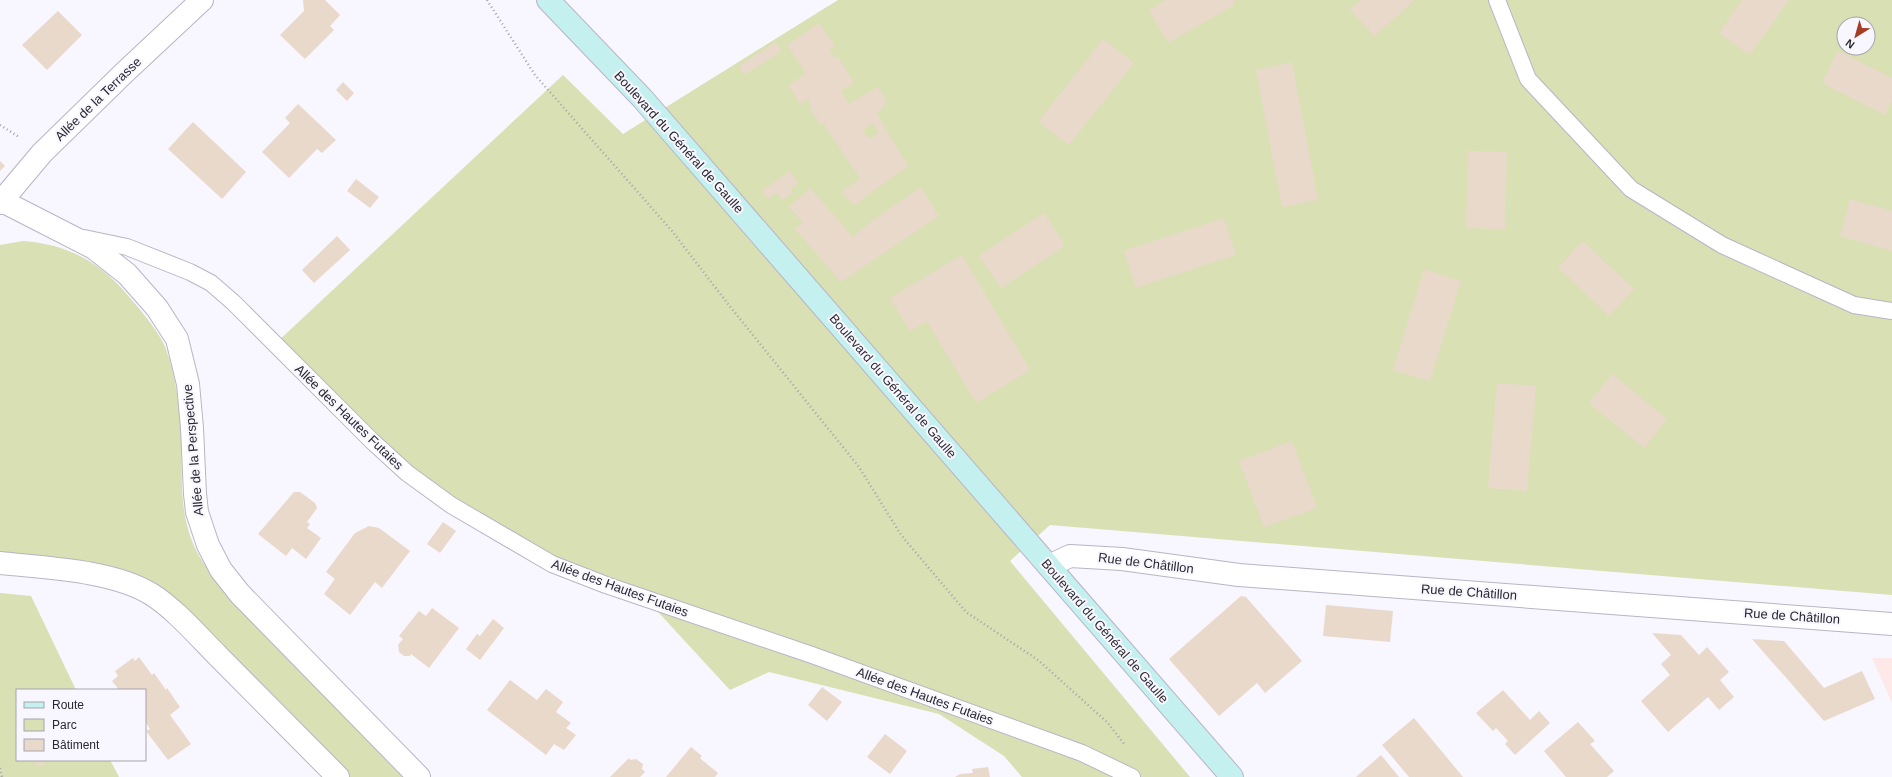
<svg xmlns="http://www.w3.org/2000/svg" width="1892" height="777" viewBox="0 0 1892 777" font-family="Arial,sans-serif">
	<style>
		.education { fill: #fee8e8 }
		.green { fill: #d8e0b4; fill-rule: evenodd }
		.building { fill: #e9d9cb; fill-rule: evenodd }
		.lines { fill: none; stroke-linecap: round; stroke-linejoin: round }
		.service-casing { stroke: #b9b4c7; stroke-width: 18 }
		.minor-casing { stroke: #b9b4c7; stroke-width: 24 }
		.secondary-casing { stroke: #b9b4c7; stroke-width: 24 }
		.path { stroke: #a4a2aa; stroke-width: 2.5; stroke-dasharray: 1 3; stroke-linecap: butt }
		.service { stroke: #fff; stroke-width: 16 }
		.minor { stroke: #fff; stroke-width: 22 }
		.secondary { stroke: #c4f0ef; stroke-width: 22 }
		.labels { text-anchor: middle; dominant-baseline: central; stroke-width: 4; stroke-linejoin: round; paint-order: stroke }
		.street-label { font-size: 13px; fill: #2a282f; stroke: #f8f6fe }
	</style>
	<rect width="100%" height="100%" fill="#f8f6fe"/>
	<path class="education" d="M1872,658H1892V703Z"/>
	<g class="green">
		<path d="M838,0H1892V595L1050,525L1010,561L1190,777H1022L1004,756L939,714L769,672L730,690L647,600L606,585L451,505L275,344L563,75L623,134ZM1844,24H1868V48H1844Z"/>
		<path d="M23,241C65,244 97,260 125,292C137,306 160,332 166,349C176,377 180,408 181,438C183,477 178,508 194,546C199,557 208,569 214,579L408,777H350L185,610L0,554V245Z"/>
		<path d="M0,593L31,596L76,690H17V760H110L119,777H0Z"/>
	</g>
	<g class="building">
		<path d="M303,0H325L340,15L330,26L334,30L305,59L280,35L304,11Z"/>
		<path d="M1166,0H1233L1236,4L1168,43L1149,10Z"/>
		<path d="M1361,0H1415L1374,36L1350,9Z"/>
		<path d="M1742,0H1789L1750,55L1719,33Z"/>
		<path d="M58,11L82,35L47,70L22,45Z"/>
		<path d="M819,23L835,46L829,50L835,58L838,56L854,83L841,91L849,104L878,87L887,102L877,114L908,166L854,205L841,192L860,179L823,123L820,124L809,107L811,106L807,99L800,104L789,85L806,73L787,45ZM873,123L879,132L869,139L862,130Z"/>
		<path d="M1103,39L1134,63L1069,145L1038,122Z"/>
		<path d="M776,42L782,51L744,75L739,66Z"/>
		<path d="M1838,51L1892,78V100L1885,115L1822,83Z"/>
		<path d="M1292,62L1318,200L1282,207L1256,70Z"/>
		<path d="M343,82L354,93L347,101L336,90Z"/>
		<path d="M298,104L336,140L322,153L317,149L289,178L262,152L290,123L285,118Z"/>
		<path d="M193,122L246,172L222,199L168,149Z"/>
		<path d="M1468,151L1507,152L1505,229L1466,228Z"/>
		<path d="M0,161L5,166L0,171Z"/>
		<path d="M790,171L798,183L790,189L793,193L782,200L777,193L768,199L762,191Z"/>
		<path d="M356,179L379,197L370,208L347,191Z"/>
		<path d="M921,187L939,216L841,282L795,229L803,222L789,207L810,188L853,237L868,224Z"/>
		<path d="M1850,199L1892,211V251L1840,236Z"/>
		<path d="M1044,213L1065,246L1001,288L979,256Z"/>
		<path d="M1224,218L1236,255L1136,288L1124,251Z"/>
		<path d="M337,236L350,250L314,283L302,270Z"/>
		<path d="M1583,241L1634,289L1609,316L1558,267Z"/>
		<path d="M962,255L1030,370L976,403L927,321L910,331L890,298Z"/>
		<path d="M1424,269L1461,281L1430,381L1393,370Z"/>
		<path d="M1612,374L1667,419L1644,448L1589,403Z"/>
		<path d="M1497,383L1536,386L1527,491L1488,488Z"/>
		<path d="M1292,441L1317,508L1264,527L1239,461Z"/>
		<path d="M294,492H300L315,503L317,508L307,522L310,524L307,528L321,538L306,559L292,548L286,556L258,534Z"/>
		<path d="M443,522L456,531L440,553L427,544Z"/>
		<path d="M369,526L379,528L410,551L382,588L375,582L350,615L324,594L335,579L326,572L355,533Z"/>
		<path d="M1241,596L1246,597L1302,661L1265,693L1257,683L1219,716L1169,659Z"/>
		<path d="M1326,605L1393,611L1390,642L1323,636Z"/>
		<path d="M432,608L459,628L429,668L411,654L410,656H404L399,652L398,645L403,639L399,636L419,611L426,616Z"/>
		<path d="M493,619L504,628L480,660L466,649L477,634L480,636Z"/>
		<path d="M1652,633L1681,635L1699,655L1707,647L1729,672L1720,680L1734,697L1719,710L1708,697L1668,732L1641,701L1670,675L1661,664L1671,655Z"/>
		<path d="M1752,639L1784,641L1824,688L1862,671L1875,699L1824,721Z"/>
		<path d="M139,657L152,675L154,673L166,690L167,688L180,707L170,715L191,744L168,760L146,731L150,729L145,721V690H119L112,681L118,676L115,671L133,658L135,661Z"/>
		<path d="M510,680L537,700L546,689L563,702L556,712L571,723L566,728L576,735L564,750L554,744L546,755L487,710Z"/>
		<path d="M822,687L842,702L827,721L808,705Z"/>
		<path d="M1503,690L1530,720L1539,711L1550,723L1515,755L1505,744L1508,741L1496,728L1493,731L1476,713Z"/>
		<path d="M1414,718L1463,777H1409L1382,745Z"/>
		<path d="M1578,722L1595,741L1590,744L1614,771L1607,777H1566L1544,751Z"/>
		<path d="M885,734L907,751L890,774L867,757Z"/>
		<path d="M691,747L702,756L700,758L702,760L718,773L715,777H666Z"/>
		<path d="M1381,755L1399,777H1356Z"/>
		<path d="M629,758L630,760L636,759L643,764L642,769L645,772L640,777H610Z"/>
		<path d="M34,760H48L39,767Z"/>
		<path d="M988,767L990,777H955L960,774L973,773L972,769Z"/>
	</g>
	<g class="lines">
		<g class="service-casing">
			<g id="service">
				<path d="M1497,0L1528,79L1631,189L1722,245L1854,305L1892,311"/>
				<path d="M84,238L127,247L190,272L211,283L234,303L372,441L407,473L451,505L552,564L606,585L812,655L1082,753L1132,777"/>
			</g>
		</g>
		<g class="minor-casing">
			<g id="minor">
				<path d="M2,201L94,248L127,274L157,308L177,339L188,384L192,428L195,494L197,512L208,545L221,570L240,594L419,777"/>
				<path d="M0,203L42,153L125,72L202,0"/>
				<path d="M0,563C45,568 112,570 151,594C174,608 199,637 218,656C258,696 298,737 338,777"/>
				<path d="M1049,566L1070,556L1122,559L1239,575L1892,624"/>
			</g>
		</g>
		<g class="secondary-casing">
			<path id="secondary" d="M548,0L642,98L1232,777"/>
		</g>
		<g class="path">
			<path d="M487,0L535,75L672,231L728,304L859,467L901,535L966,612L1038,660L1107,722L1125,745"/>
			<path d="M0,125L19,137"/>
			<path d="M0,768L2,777"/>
		</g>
		<use href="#service" class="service"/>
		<use href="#minor" class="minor"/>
		<use href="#secondary" class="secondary"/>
	</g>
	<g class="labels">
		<g class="street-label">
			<text transform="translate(98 99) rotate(-44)">Allée de la Terrasse</text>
			<text transform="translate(679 142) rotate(48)">Boulevard du Général de Gaulle</text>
			<text transform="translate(893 386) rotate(49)">Boulevard du Général de Gaulle</text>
			<text transform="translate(349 417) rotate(44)">Allée des Hautes Futaies</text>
			<text transform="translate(193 450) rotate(-95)">Allée de la Perspective</text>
			<text transform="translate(1146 563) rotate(7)">Rue de Châtillon</text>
			<text transform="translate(620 588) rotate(20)">Allée des Hautes Futaies</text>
			<text transform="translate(1469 592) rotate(4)">Rue de Châtillon</text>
			<text transform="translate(1792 616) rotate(4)">Rue de Châtillon</text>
			<text transform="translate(1105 631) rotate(49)">Boulevard du Général de Gaulle</text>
			<text transform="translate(925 696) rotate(20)">Allée des Hautes Futaies</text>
		</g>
	</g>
	<rect x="16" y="689" width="130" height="72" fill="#f8f6fe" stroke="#a6a4ab"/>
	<rect x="24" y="702" width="20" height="6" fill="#c4f0ef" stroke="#a6a4ab"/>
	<text x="52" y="709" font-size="12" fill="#2a282f">Route</text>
	<rect x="24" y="719" width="20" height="12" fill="#d8e0b4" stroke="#a6a4ab"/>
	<text x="52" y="729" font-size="12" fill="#2a282f">Parc</text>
	<rect x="24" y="739" width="20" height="12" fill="#e9d9cb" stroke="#a6a4ab"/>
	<text x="52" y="749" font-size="12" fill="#2a282f">Bâtiment</text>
	<g transform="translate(1856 36) rotate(217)"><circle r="19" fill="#f8f6fe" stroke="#a6a4ab"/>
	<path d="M0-3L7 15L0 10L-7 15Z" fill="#a53c23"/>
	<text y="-6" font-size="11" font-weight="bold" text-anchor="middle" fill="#2a282f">N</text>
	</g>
</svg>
